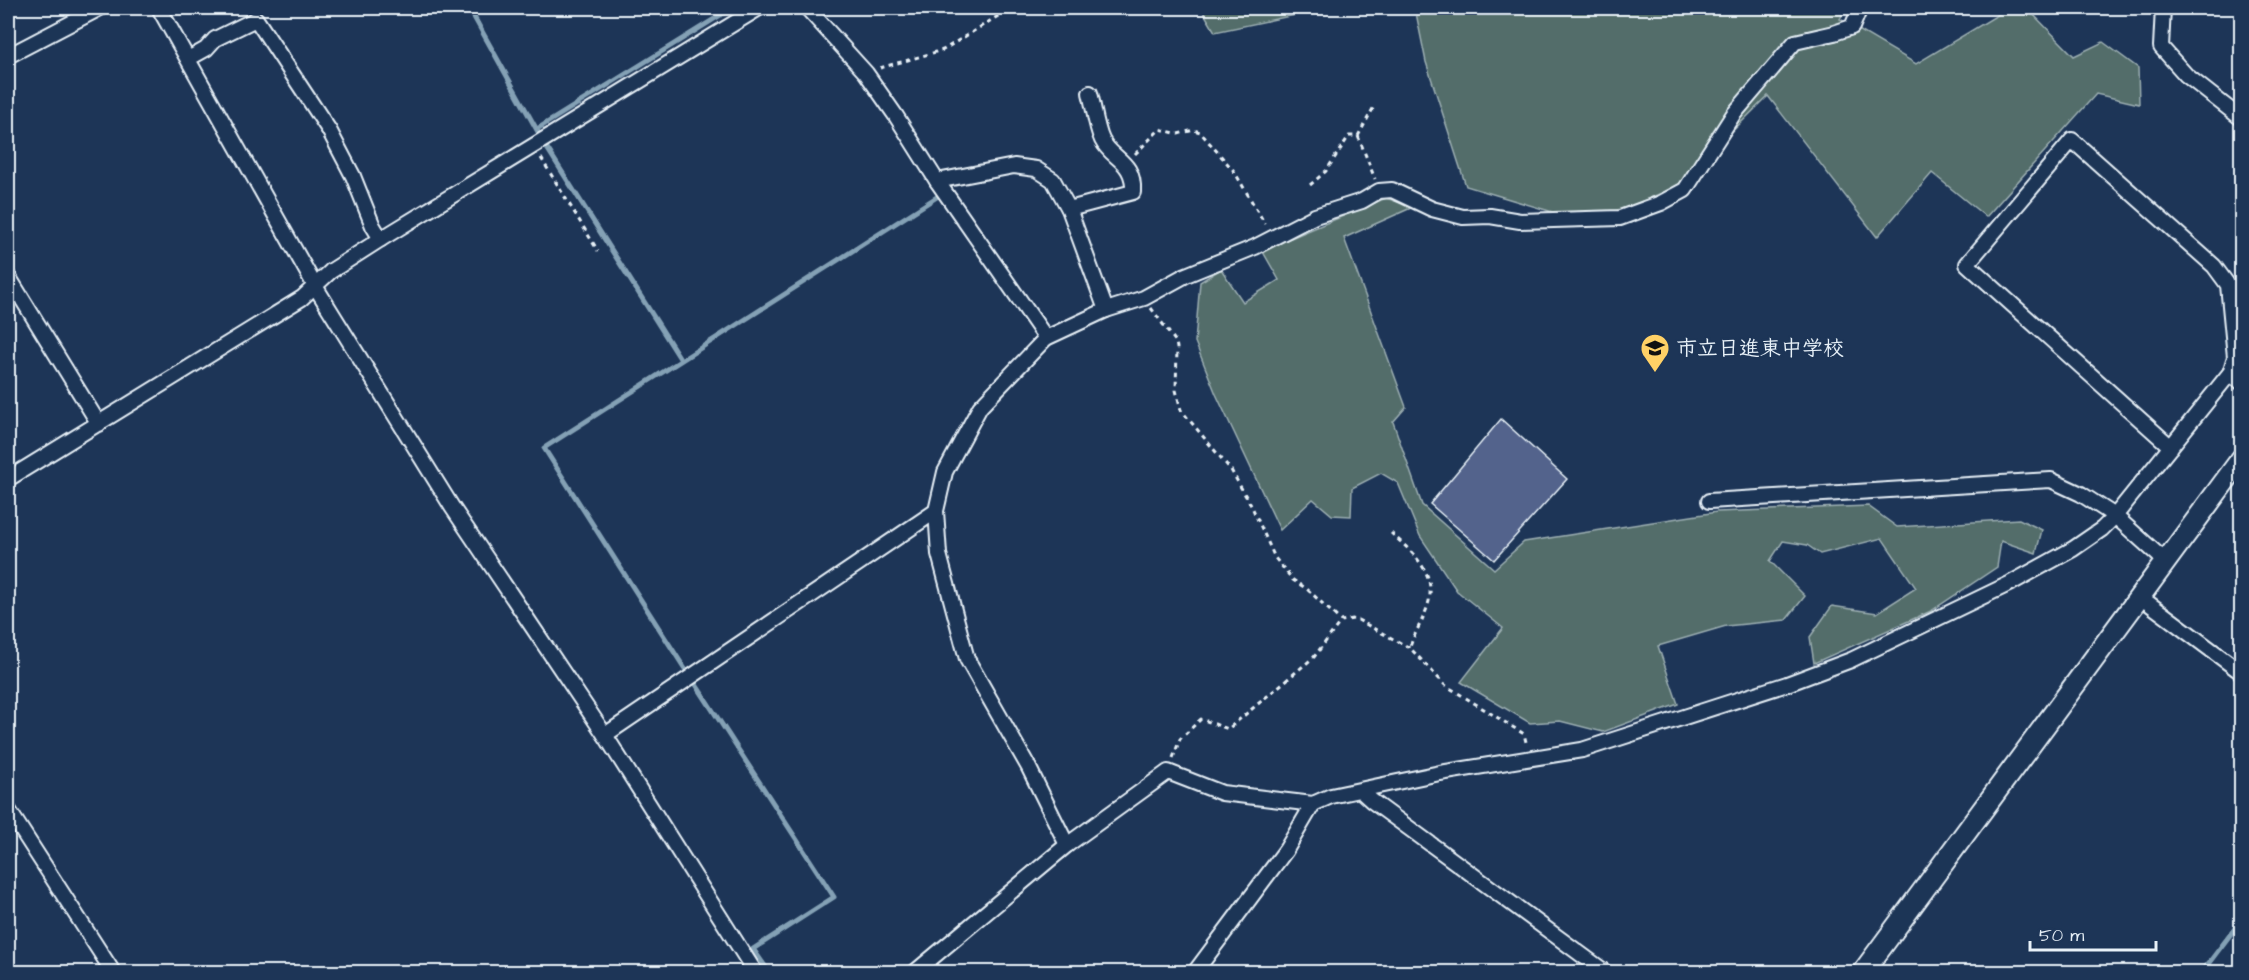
<svg xmlns="http://www.w3.org/2000/svg" width="2249" height="980" viewBox="0 0 2249 980" font-family="'Architects Daughter','Klee One',sans-serif">
	<style>
		.green { fill: #526d6b; stroke: #9dafb2; stroke-width: 1.5 }
		.lines { fill: none; stroke-linecap: round; stroke-linejoin: round }
		.stream { stroke: #84a1b5; stroke-width: 5 }
		.building { fill: #53648c; stroke: #e8f1f8; stroke-width: 1.5 }
		.street-casing { stroke: #e8f1f8; stroke-width: 18 }
		.secondary-casing { stroke: #e8f1f8; stroke-width: 24 }
		.path { stroke: #e8f1f8; stroke-width: 3; stroke-dasharray: 4.5 4.5; stroke-linecap: butt }
		.street { stroke: #1d3557; stroke-width: 14 }
		.secondary { stroke: #1d3557; stroke-width: 20 }
		.labels { text-anchor: middle; dominant-baseline: central; stroke-width: 4.5; stroke-linejoin: round; paint-order: stroke }
		.poi-label { font-size: 21px; font-weight: bold; fill: #e8f1f8; stroke: #1d3557; text-anchor: start }
	</style>
	<rect width="100%" height="100%" fill="#1d3557"/>
	<filter id="ink" filterUnits="userSpaceOnUse"><feTurbulence type="fractalNoise" baseFrequency=".0167" numOctaves="2"/><feDisplacementMap in="SourceGraphic" scale="12" xChannelSelector="R" yChannelSelector="G"/><feConvolveMatrix kernelMatrix="1 2 1 2 8 2 1 2 1" color-interpolation-filters="sRGB"/></filter>
	<g filter="url(#ink)">
		<g class="green">
			<path d="M1201,8H1328L1215,32Z"/>
			<path d="M1415,8H1846L1840,19L1916,64L2009,8H2027L2074,56L2103,42L2138,68L2139,104L2096,94L1986,217L1932,173L1877,237L1768,96L1676,187L1621,210L1566,216L1466,186L1426,62Z"/>
			<path d="M1386,198L1413,207L1344,238L1406,407L1393,422L1422,505L1494,569L1524,542L1717,512L1868,506L1897,527L2019,519L2042,530L2036,553L2001,541L1997,567L1931,611L1814,663L1810,637L1832,606L1877,613L1916,588L1882,538L1820,554L1807,545L1783,541L1770,561L1805,596L1786,620L1726,626L1658,646L1678,704L1603,732L1560,721L1530,723L1461,682L1503,628L1457,591L1420,536L1398,483L1381,473L1352,488L1351,516L1332,515L1313,499L1280,530L1216,394L1195,342L1200,282L1221,269L1243,302L1279,280L1262,250Z"/>
		</g>
		<g class="lines">
			<g class="stream">
				<path d="M469,8L547,148L681,360"/>
				<path d="M537,129L732,8"/>
				<path d="M685,669L544,448L943,193"/>
				<path d="M695,683L834,897L753,949L769,972"/>
				<path d="M2202,972L2242,919"/>
			</g>
		</g>
		<path class="building" d="M1501,419L1567,479L1494,560L1430,504Z"/>
		<g class="lines">
			<g class="street-casing">
				<g id="street">
					<path d="M159,8L315,286L452,507L605,735L755,972"/>
					<path d="M807,8L866,73L896,116L937,181L1046,338"/>
					<path d="M2163,8L2161,47L2186,75L2242,119"/>
					<path d="M8,56L100,8"/>
					<path d="M188,59L206,49L215,39L256,19L329,130L353,176L373,226L381,239"/>
					<path d="M937,181L1014,166L1036,169L1053,180L1069,209L1106,310"/>
					<path d="M1069,209L1133,192C1135,161 1112,160 1102,140C1096,127 1094,108 1090,93"/>
					<path d="M8,276L99,424"/>
					<path d="M2230,373L2242,383"/>
					<path d="M8,479L302,298L331,271L381,239L759,8"/>
					<path d="M1709,501L2051,480L2081,494L2115,516L2165,561"/>
					<path d="M2139,596L2242,673"/>
					<path d="M605,735L936,511"/>
					<path d="M1361,791L1372,801L1605,972"/>
					<path d="M8,809L113,972"/>
					<path d="M1067,845L1028,766L967,659L939,554L936,511L945,472L980,407L1046,338L1106,310L1144,298L1186,275L1255,247L1315,216L1362,201L1379,191L1392,190L1432,209L1463,217L1490,216L1520,221L1620,218L1661,203L1685,190L1733,115L1795,42L1834,33L1852,27L1860,8"/>
					<path d="M915,972L1067,845L1168,772L1222,793L1313,804L1331,796L1440,773L1582,750L1787,684L1851,660L2011,583L2073,549L2102,529L2115,516L2230,373L2235,357L2228,285L2214,266L2072,140L1967,264L2171,447"/>
					<path d="M1195,972L1286,850L1313,804"/>
				</g>
			</g>
			<g class="secondary-casing">
				<path id="secondary" d="M1863,972L2242,458"/>
			</g>
			<g class="path">
				<path d="M880,68L943,50L1011,8"/>
				<path d="M1358,136L1375,179"/>
				<path d="M1135,154L1160,129L1178,134L1194,130L1200,132L1234,171L1265,224"/>
				<path d="M541,158L598,251"/>
				<path d="M1310,185L1326,171L1349,136H1358L1375,105"/>
				<path d="M1151,308L1176,342L1177,348L1176,390L1181,410L1231,470L1252,507L1275,558L1293,580L1307,589L1341,621"/>
				<path d="M1391,533C1414,554 1439,574 1427,608C1422,622 1414,634 1410,647"/>
				<path d="M1173,758L1180,739L1201,719L1228,729L1314,657L1341,621L1353,619L1358,620L1410,648L1445,685L1524,734L1527,746"/>
			</g>
			<use href="#street" class="street"/>
			<use href="#secondary" class="secondary"/>
		</g>
	</g>
	<defs>
		<g id="school-pin" transform="scale(1.5)"><path d="M0 17L-7.5 6A9.5 9.5 0 1 1 7.5 6Z" fill="#ffd166" stroke="#1d3557"/><path d="M0-5L7-2L0 1L-7-2ZM-4 1L0 2.5L4 1V4Q0 6-4 4Z" fill="#111"/></g>
	</defs>
	<g fill-rule="evenodd">
		<use href="#school-pin" x="1655" y="348"/>
	</g>
	<g class="labels">
		<g class="poi-label">
			<text x="1676" y="348">市立日進東中学校</text>
		</g>
	</g>
	<rect width="2249" height="980" fill="none" stroke="#1d3557" stroke-width="30"/>
	<rect x="15" y="15" width="2219" height="950" fill="none" stroke="#e8f1f8" stroke-width="2" filter="url(#ink)"/>
	<path d="M2030 941v9h126v-9" fill="none" stroke="#e8f1f8" stroke-width="3"/>
	<text x="2039" y="941" font-size="18" fill="#e8f1f8" stroke="#1d3557" stroke-width="4.5" paint-order="stroke">50 m</text>
</svg>
